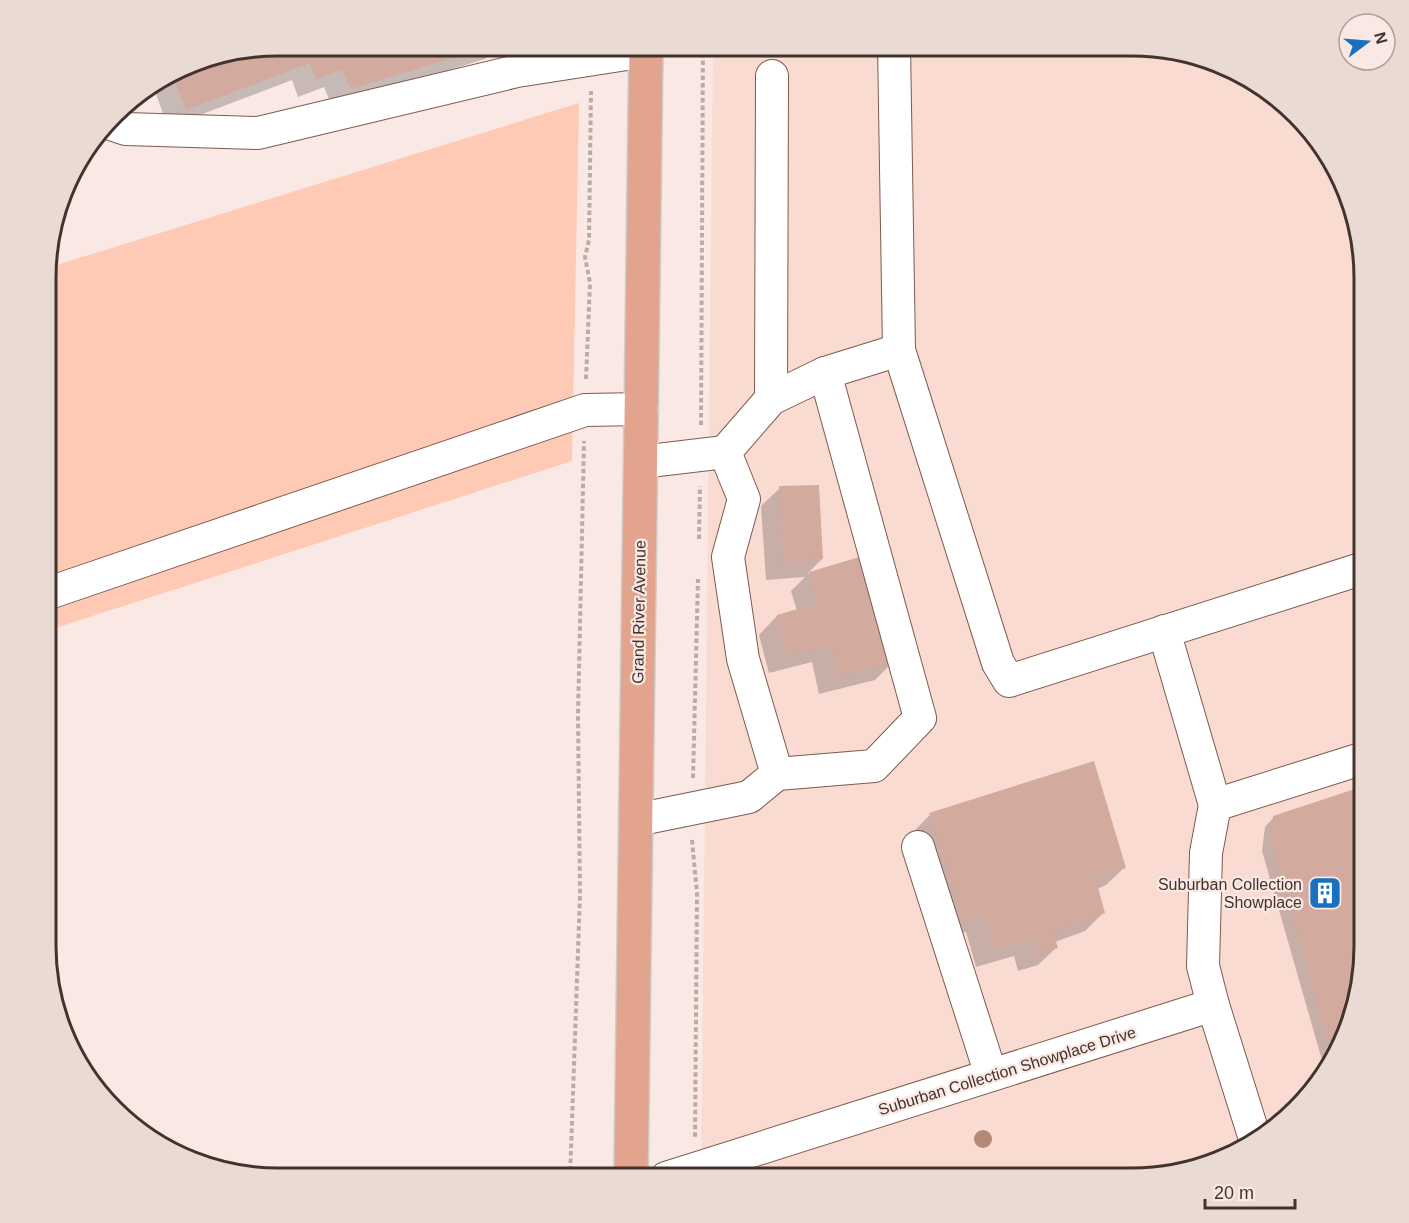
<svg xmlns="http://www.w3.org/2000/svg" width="1409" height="1223" viewBox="0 0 1409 1223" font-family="Arial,sans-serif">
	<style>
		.built { fill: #f9dbd1 }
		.green { fill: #fec9b5 }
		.shadow { fill: #0003 }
		.building { fill: #d2ab9e }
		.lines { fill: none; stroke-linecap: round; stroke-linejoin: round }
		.minor-casing { stroke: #7e5b4f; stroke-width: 34 }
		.major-casing { stroke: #cecac8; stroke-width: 36 }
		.path { stroke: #bbaba5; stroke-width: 4; stroke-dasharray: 4.5 3; stroke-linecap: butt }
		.minor { stroke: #fff; stroke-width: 32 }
		.major { stroke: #e2a48c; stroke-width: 33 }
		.tree { fill: #b48776 }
		.labels { text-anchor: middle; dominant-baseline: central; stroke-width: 4.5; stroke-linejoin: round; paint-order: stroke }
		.street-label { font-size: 16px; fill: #43332d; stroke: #f9e8e3 }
		.poi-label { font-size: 16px; fill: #43332d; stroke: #f9e8e3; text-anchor: end }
		.rim { fill: none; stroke: #43332d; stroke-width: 3 }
	</style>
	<rect width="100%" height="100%" fill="#f9e8e3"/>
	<path class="built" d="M713,45L1147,46L1234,69L1296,113L1340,175L1363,262L1364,945L1346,1035L1296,1110L1234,1154L1147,1177L701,1178Z"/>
	<path class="green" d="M579,103L572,461L46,631L47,268Z"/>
	<g class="shadow">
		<path d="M278,45H500L485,59L332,106L324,87L298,97L292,80L168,127L153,86L203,57Z"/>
		<path d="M780,488L822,559L807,574L865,557L893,662L875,680L819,694L812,662L769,673L759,635L777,616L797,611L791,591L805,577L766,580L761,506Z"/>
		<path d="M1364,788V945L1346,1035L1324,1067L1262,851L1265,827L1274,817Z"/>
		<path d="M930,815L1125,867L1106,885L1097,889L1103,913L1085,931L1055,942L1057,947L1038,965L1018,971L1014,956L976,967L966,932L946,937L912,833Z"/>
	</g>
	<g class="building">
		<path d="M278,45H492V46L351,89L342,70L316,79L310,63L186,110L173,75L203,57Z"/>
		<path d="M819,485L823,559L783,562L779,486Z"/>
		<path d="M866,555L895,662L837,676L830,645L787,656L777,615L818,603L809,572Z"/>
		<path d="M1094,761L1126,868L1095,877L1105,913L1053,932L1058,948L1037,954L1032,939L994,950L984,915L964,920L929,813Z"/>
		<path d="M1364,786V945L1346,1035L1332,1056L1271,841L1273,816Z"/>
	</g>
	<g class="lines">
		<g class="minor-casing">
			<g id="minor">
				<path d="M894,45L899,350L998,663L1009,681L1364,568"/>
				<path d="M108,123L126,129L258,133L517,71L646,51"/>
				<path d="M771,399L772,76"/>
				<path d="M725,452L771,399L825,373L899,350"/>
				<path d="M46,594L585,410L642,409"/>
				<path d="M1164,631L1215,805L1206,853L1203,966L1213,1005"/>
				<path d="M777,774L874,766L920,718L825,373"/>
				<path d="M1215,805L1364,758"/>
				<path d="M636,820L749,797L777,774L743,659L728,557L744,499L725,452L641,462"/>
				<path d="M918,847L991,1075"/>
				<path d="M666,1178L1213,1005L1255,1139"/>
			</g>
		</g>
		<g class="major-casing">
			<path id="major" d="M631,1178L646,45"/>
		</g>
		<g class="path">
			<path d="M586,379L590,283L585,257L589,240L591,91"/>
			<path d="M701,425L703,45"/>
			<path d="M699,539L700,486"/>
			<path d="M693,778L698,579"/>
			<path d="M692,840L697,893L695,1138"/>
			<path d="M570,1178L580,895L578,716L584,441"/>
		</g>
		<use href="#minor" class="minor"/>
		<use href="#major" class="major"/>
	</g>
	<circle class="tree" cx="983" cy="1139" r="9"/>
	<defs>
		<g id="building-square" transform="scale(1.725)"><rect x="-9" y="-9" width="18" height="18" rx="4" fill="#1871be" stroke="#f9e8e3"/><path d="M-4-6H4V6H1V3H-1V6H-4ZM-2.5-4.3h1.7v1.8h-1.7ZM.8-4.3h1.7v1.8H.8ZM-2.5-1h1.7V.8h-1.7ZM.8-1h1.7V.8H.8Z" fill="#fff"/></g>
	</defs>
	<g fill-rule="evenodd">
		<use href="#building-square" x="1325" y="893"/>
	</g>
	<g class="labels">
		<g class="street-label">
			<text transform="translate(639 612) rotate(-89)">Grand River Avenue</text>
			<text transform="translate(1007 1071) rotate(-17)">Suburban Collection Showplace Drive</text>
		</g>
		<g class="poi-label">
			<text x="1302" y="884">Suburban Collection<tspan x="1302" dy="18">Showplace</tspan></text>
		</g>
	</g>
	<path d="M0 0H1409V1223H0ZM278 56H1132A222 222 0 0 1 1354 278V946A222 222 0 0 1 1132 1168H278A222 222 0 0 1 56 946V278A222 222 0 0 1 278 56Z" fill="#eadad4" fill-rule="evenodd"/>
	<path class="rim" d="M278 56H1132A222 222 0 0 1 1354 278V946A222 222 0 0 1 1132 1168H278A222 222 0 0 1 56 946V278A222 222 0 0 1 278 56Z"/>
	<g transform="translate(1367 42) rotate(74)"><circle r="28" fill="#f9e8e3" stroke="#b0a09a" stroke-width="1.5"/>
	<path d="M0-4.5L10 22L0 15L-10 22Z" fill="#1871be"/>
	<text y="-9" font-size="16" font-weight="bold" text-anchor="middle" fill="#43332d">N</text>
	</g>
	<path d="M1205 1199v9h90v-9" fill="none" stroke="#43332d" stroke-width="3"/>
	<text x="1214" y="1199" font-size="18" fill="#43332d" stroke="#f9e8e3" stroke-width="4.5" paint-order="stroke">20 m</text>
</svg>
